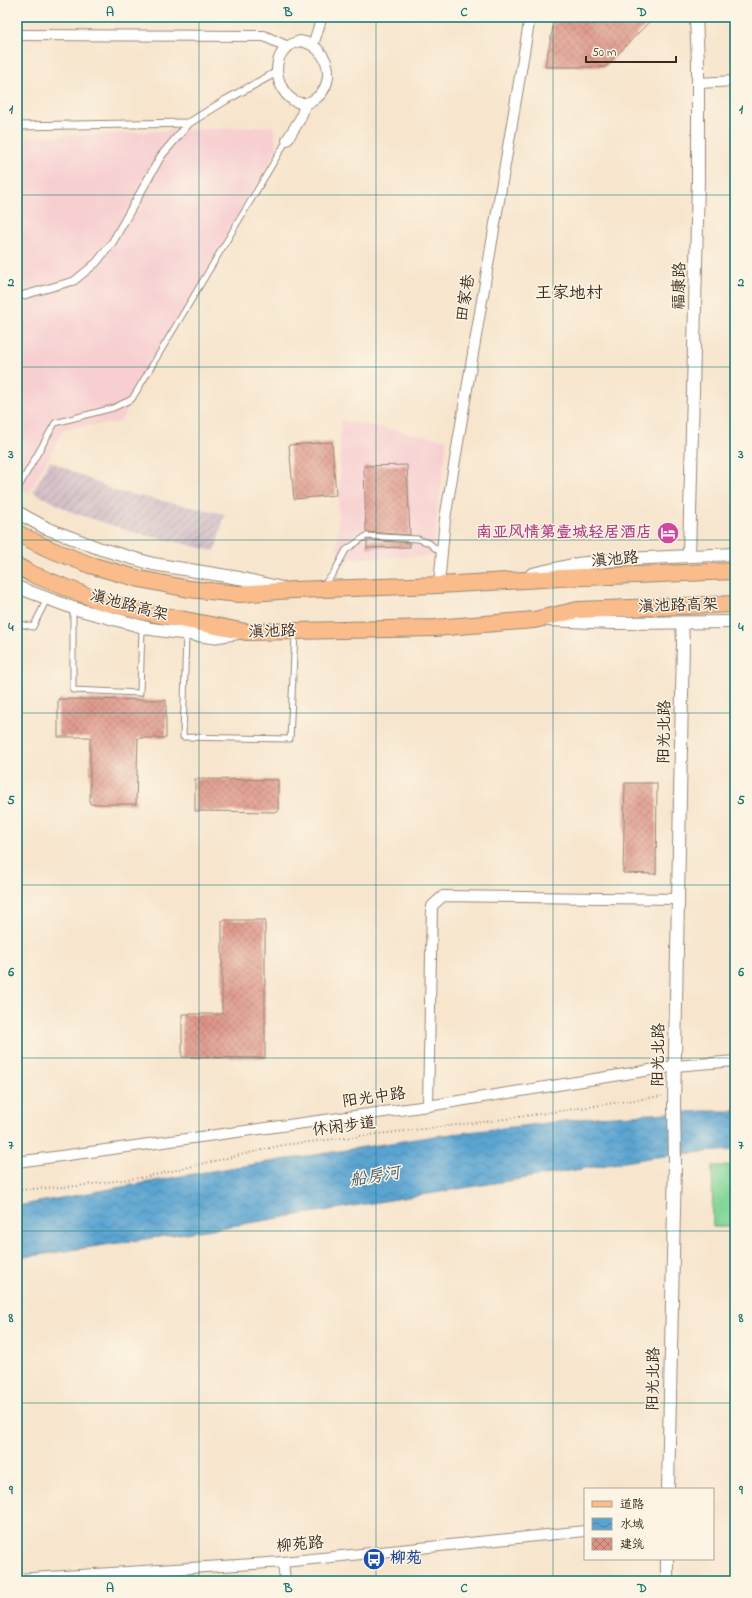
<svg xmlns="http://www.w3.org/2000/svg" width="752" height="1598" viewBox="0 0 752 1598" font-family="'Indie Flower','LXGW WenKai TC',sans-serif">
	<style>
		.built { fill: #f7cfd1 }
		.industrial { fill: url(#industrial-furrows) }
		.green { fill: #82d698; stroke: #5e805b }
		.water { fill: url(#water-waves); stroke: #4a6778 }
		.building { fill: url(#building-cross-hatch) }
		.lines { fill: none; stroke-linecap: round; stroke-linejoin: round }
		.service-casing { stroke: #998876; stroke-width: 7 }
		.pedestrian-casing { stroke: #998876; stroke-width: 9 }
		.minor-casing { stroke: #998876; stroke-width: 12 }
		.tertiary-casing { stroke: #998876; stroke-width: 14 }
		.primary-casing { stroke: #998876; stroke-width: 18 }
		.path { stroke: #998876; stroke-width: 2; stroke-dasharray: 1 3; stroke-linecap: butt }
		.service { stroke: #fff; stroke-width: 5 }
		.pedestrian { stroke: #fff; stroke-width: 7 }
		.minor { stroke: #fff; stroke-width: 10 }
		.tertiary { stroke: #fff; stroke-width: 12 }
		.primary { stroke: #f9bc8a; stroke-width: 16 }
		.grid { fill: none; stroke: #0f766e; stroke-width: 1; stroke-opacity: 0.55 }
		.labels { text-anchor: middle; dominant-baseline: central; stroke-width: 3; stroke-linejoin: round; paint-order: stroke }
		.street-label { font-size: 16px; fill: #3b2a1e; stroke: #fcf5e5 }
		.hotel-label { font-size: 16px; font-weight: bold; fill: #b23c85; stroke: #fcf5e5; text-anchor: end }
		.transit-label { font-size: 16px; font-weight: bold; fill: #164399; stroke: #fcf5e5; text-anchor: start }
		.neighbourhood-label { font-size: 17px; fill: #3b2a1e; stroke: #fcf5e5 }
		.water-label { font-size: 17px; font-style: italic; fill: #475b66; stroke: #fcf5e5 }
		.neatline { fill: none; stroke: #0f766e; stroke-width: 1.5 }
		.grid-label { font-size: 13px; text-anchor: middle; font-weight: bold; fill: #0f766e }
	</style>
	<defs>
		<pattern id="industrial-furrows" width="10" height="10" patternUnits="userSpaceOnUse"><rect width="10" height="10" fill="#d2bdc6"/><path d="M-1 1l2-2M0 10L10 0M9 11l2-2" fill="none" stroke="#ac9aa0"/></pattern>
		<pattern id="water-waves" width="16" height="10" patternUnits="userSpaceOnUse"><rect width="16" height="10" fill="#5aa4d1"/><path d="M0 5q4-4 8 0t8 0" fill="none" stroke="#4c86a9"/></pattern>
		<pattern id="building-cross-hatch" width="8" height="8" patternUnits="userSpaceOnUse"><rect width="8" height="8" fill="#dd9184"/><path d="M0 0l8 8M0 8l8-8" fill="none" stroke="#b4776b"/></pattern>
	</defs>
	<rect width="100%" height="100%" fill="#fcf5e5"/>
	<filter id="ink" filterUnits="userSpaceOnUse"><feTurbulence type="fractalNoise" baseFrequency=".025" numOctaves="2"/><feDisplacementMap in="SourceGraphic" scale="8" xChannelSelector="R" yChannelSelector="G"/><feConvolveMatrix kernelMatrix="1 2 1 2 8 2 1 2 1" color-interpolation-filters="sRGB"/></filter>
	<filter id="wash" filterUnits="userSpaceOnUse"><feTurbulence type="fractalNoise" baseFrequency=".012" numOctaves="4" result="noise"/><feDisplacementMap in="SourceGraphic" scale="16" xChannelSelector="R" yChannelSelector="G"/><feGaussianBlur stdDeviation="0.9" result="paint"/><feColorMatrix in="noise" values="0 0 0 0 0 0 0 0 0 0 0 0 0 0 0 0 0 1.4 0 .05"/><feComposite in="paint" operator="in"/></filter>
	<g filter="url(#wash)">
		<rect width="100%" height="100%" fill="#f7e5cd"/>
		<g class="built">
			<path d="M273,126L277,149L120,422L64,429L29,493L17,486V138Z"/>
			<path d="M341,420L447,440L432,556L337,559Z"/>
		</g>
		<path class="industrial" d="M50,461L115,491L225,514L215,551L136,533L74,513L33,492Z"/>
		<path class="green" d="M712,1166H735V1227H713Z"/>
		<path class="water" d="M703,1111H735V1150L701,1152L649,1158L206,1230L17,1258V1206L199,1173L435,1136L597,1117Z"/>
		<g id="blocks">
			<g class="building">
				<path d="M555,17H654L605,67H545Z"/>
				<path d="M332,442L336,495L294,499L289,445Z"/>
				<path d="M407,465L410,535L366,532L364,466Z"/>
				<path d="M367,540L410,543V547L367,548Z"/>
				<path d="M58,699L166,700V738H138L136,804H90V737H58Z"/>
				<path d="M195,779L278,780V812L195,811Z"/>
				<path d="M625,783H657L656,874L623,873Z"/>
				<path d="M222,920H265V1058L182,1057V1014H222Z"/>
			</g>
		</g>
	</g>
	<g filter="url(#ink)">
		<use href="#blocks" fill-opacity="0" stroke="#998876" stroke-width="1"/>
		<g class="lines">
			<g class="service-casing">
				<g id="service">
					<path d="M17,490L55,423L113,408L132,399L287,140"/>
					<path d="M322,586L333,574L346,550L366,536L418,539L429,543L441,553"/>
					<path d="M73,608V690L140,693L142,628"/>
					<path d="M17,623L33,627L47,599"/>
					<path d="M186,634L183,737L290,739L295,634"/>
				</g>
			</g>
			<g class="pedestrian-casing">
				<g id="pedestrian">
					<path d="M17,126L189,123"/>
					<path d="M17,297L74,281L96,263L112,243L161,156L189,123L226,100L277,72"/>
				</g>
			</g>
			<g class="minor-casing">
				<g id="minor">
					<path d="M17,35L264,36L288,47"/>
					<path d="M300,41C319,44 332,62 327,82C325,89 321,95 315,99C287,121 254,53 300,41Z"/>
					<path d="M313,45L320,23L318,17"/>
					<path d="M698,83L735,81"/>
					<path d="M287,140L300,119L306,103"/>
					<path d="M439,585L445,519L530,17"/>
					<path d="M428,1106L432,906L443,896L679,899"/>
					<path d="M17,1162L428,1106L675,1066L735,1061"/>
					<path d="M283,1562L285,1581"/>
					<path d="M17,1579L283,1562L585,1531"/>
				</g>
			</g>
			<g class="tertiary-casing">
				<g id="tertiary">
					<path d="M17,512L46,528L101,549L153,564L239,578L282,588"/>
					<path d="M689,556L698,181V63L696,17"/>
					<path d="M532,574L577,564L626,559L735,554"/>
					<path d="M17,587L73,608L151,629L212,637L238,633"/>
					<path d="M549,620L613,623L735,622"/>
					<path d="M668,1489L675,1163L674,1105L683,643L682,623"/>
					<path d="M667,1581V1559"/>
				</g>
			</g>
			<g class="primary-casing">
				<g id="primary">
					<path d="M17,533L47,548L90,565L140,579L189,589L239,594L293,590L439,585L560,578L735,571"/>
					<path d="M17,566L32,574L100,601L145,612L246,632L435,628L534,620L578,610L735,604"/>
				</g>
			</g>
			<path class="path" d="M17,1190L77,1186L146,1177L283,1145L491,1121L662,1096"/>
			<use href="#service" class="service"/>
			<use href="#pedestrian" class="pedestrian"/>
			<use href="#minor" class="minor"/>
			<use href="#tertiary" class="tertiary"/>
			<use href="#primary" class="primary"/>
		</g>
	</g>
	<path class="grid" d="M199,17V1581M376,17V1581M553,17V1581M17,195H735M17,367H735M17,540H735M17,713H735M17,885H735M17,1058H735M17,1231H735M17,1403H735"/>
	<defs>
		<g id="hotel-disc" transform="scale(1.15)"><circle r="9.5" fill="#d1479c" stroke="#fcf5e5"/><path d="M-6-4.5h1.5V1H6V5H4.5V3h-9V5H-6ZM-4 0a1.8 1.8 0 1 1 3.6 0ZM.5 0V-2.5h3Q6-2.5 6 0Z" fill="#fff"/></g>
		<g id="bus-disc" transform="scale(1.15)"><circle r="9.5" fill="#1a4fb4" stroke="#fcf5e5"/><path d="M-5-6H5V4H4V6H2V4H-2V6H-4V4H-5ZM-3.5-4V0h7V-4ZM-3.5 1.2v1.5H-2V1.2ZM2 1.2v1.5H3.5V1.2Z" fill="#fff"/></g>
	</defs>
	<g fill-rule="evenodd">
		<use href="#hotel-disc" x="668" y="533"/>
		<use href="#bus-disc" x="374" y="1559"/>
	</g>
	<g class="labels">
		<g class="street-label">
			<text transform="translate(680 286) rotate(-89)">福康路</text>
			<text transform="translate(466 298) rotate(-81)">田家巷</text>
			<text transform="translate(615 560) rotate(-5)">滇池路</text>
			<text transform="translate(129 606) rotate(15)">滇池路高架</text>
			<text transform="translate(678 606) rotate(-2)">滇池路高架</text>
			<text transform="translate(272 632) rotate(-2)">滇池路</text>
			<text transform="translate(665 732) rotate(-89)">阳光北路</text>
			<text transform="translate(659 1055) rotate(-89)">阳光北路</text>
			<text transform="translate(374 1098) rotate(-8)">阳光中路</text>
			<text transform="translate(344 1127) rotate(-7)">休闲步道</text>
			<text transform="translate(654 1379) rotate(-89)">阳光北路</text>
			<text transform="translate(300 1545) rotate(-5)">柳苑路</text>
		</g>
		<g class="hotel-label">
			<text x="652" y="533">南亚风情第壹城轻居酒店</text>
		</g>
		<g class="transit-label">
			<text x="390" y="1559">柳苑</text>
		</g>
		<g class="neighbourhood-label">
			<text x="569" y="293">王家地村</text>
		</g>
		<g class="water-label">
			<text transform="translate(375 1177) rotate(-9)">船房河</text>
		</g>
	</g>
	<rect width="752" height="1598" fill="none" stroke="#fcf5e5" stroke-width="44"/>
	<rect x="584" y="1488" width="130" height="72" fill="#fcf5e5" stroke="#afa495"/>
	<rect x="592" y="1501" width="20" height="6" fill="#f9bc8a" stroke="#afa495"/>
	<text x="620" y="1508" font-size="12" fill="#3b2a1e">道路</text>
	<rect x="592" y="1518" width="20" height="12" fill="url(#water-waves)" stroke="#afa495"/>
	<text x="620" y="1528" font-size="12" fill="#3b2a1e">水域</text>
	<rect x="592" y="1538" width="20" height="12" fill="url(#building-cross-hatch)" stroke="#afa495"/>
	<text x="620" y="1548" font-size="12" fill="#3b2a1e">建筑</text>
	<path d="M586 56v6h90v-6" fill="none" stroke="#3b2a1e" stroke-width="2"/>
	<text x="592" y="56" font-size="12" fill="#3b2a1e" stroke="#fcf5e5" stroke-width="3" paint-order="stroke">50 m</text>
	<rect x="22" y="22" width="708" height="1554" class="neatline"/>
	<g class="grid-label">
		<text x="110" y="16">A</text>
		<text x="288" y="16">B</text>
		<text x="464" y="16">C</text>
		<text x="642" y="16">D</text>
		<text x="11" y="113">1</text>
		<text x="741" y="113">1</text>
		<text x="11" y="286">2</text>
		<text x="741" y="286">2</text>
		<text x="11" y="458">3</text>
		<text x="741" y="458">3</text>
		<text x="11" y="631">4</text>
		<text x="741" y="631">4</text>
		<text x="11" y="804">5</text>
		<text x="741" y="804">5</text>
		<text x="11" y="976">6</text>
		<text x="741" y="976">6</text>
		<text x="11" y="1149">7</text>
		<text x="741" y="1149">7</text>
		<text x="11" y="1322">8</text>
		<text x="741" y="1322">8</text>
		<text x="11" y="1494">9</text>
		<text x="741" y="1494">9</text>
		<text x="110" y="1592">A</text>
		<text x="288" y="1592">B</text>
		<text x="464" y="1592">C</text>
		<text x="642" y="1592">D</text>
	</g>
</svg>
